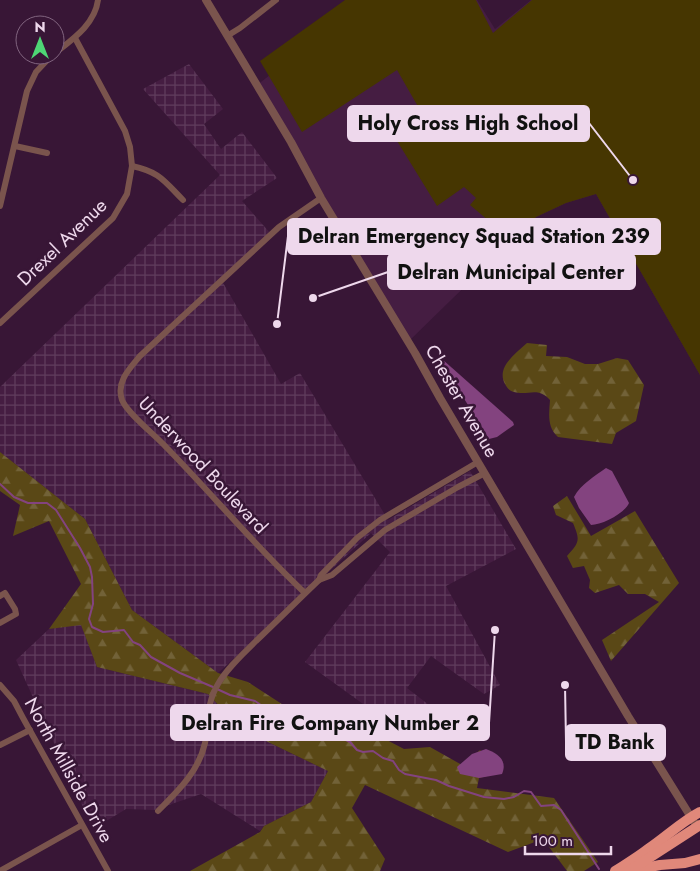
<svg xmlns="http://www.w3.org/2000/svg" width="700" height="871" viewBox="0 0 700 871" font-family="Jost,sans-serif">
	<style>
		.built { fill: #451d42 }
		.industrial { fill: url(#industrial-grid) }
		.green { fill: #463601 }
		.forest { fill: url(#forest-firs) }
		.water { fill: #83437f }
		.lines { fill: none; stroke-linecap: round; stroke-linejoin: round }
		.stream { stroke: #83437f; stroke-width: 2 }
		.minor { stroke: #7a544d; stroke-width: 6 }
		.tertiary { stroke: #7a544d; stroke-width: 8 }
		.trunk { stroke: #e0887a; stroke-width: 10 }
		.labels { text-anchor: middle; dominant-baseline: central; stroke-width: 5; stroke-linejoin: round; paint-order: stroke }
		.street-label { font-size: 19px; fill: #eed8ec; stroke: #381636 }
		.leader { fill: none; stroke: #eed8ec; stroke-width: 2 }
		.callout-dot { fill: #eed8ec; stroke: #381636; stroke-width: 2 }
		.callout { fill: #eed8ec; stroke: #eed8ec; stroke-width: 2 }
		.callout-label { font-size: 20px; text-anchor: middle; font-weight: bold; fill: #111 }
	</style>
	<defs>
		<pattern id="industrial-grid" width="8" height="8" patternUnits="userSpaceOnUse" patternTransform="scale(1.25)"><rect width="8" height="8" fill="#451d42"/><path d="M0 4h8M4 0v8" fill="none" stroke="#603d5d"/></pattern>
		<pattern id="forest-firs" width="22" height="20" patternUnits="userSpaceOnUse" patternTransform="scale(1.25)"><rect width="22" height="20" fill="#5a4816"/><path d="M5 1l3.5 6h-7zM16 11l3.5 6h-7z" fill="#726238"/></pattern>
	</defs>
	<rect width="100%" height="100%" fill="#381636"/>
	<path class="built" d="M367,0H477L495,29L531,0H700V375L596,194L566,203L536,217L408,342L257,85Z"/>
	<g class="industrial">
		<path d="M189,64L223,109L204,124L221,149L242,132L277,178L242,201L271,234L222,281L281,384L300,373L388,520L470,471L516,549L446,586L500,685L484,694L431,656L407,688L429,705L395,727L305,662L390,552L371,533L218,673L132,610L85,519L0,452V387L220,175L143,89Z"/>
		<path d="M81,624L97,667L208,694L241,729L328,771L311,802L264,826L260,831L201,794L154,810L126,809L93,829L16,660L49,629Z"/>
	</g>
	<path class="green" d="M345,0H476L493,33L532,0H700V375L596,194L566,203L536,217L500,252L489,221L470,205L476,198L464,187L437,206L394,136L424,117L397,70L302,132L260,61Z"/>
	<g class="forest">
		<path d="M527,343L547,345L546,356L567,357L585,364H598L617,358L628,360L644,385L636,421L616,433L612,444L558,437C547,427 549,414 550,400C537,386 529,396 514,392C510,391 507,388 505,384C496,367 515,354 527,343Z"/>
		<path d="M0,452L85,519L132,610L218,673L248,682L288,708L320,721L330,712L334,725H358L404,749L430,747L462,765L480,750L503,772L479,778L477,788L554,798L598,862L584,871H567L543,839L508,852L365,785L352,808L385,859L380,871H190L260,832L264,826L311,802L328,771L241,729L208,694L97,667L81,625L49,629L81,584L49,521L13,536L20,505L0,491Z"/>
		<path d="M567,496L591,536L635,511L679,583L611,661L602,640L659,602L645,594H628L619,585L595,593L589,588L590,580L584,566L573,568L567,556C580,542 580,540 573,523L556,515L553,506Z"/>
	</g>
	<g class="water">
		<path d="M442,359L513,422L514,425L497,437L489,439L442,363Z"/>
		<path d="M606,468L612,471L629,503C625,513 602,525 591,525L579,508L574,497C581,484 595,476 606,468Z"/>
		<path d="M486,749C497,753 508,760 502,774L479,778L460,774L457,767L472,754Z"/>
	</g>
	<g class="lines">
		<g class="stream">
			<path d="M0,484L14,497L28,503H47L56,510L80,548L90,567L92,577L93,604L89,619L92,627L103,632L124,630L133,642L140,645L151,657L180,673L213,687"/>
			<path d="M217,689L230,695L255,701L271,712L285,726L305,732L311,737L334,735L338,736L350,742L357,750L363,752L373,751L383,758L393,761L399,770L405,774L436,780L449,786L484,797L504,799L514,797L524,791L531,792L541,806L554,805L561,810L599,869"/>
		</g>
		<g class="minor">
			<path d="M227,36L240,28L276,0"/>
			<path d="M55,53C73,39 95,24 98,0"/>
			<path d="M15,146L47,153"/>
			<path d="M132,166C160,172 164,181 183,200"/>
			<path d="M0,206L27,91L36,72L52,55"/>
			<path d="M0,323L113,218L127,194L132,166L130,147L125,131L75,38"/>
			<path d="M319,580L332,575L385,530L458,487L485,473"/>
			<path d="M305,593C256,547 213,495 166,447C155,435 127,413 122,400C116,382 129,369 140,356L279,227L321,198"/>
			<path d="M0,596L5,593L15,609L16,614L0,623"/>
			<path d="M0,685L14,701L23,718L108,871"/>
			<path d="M0,745L30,730"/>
			<path d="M158,811C178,791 199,771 205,743C209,722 206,704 218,684C228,667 243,654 256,641C277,621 298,600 319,580L321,575L357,538L380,520L478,462"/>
			<path d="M0,871L82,825"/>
		</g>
		<path class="tertiary" d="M206,0L291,142L321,198L415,353L440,398L628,716L694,822"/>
		<g class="trunk">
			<path d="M636,870L660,865L685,863L700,859"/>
			<path d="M615,871C626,864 638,857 648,849C666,837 681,822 700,812"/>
			<path d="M629,871L700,825"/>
		</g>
	</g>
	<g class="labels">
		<g class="street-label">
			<text transform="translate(62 242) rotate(-44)">Drexel Avenue</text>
			<text transform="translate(462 401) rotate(60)">Chester Avenue</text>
			<text transform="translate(203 465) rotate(47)">Underwood Boulevard</text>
			<text transform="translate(69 770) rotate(61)">North Millside Drive</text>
		</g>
	</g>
	<path class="leader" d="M633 180L589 123M277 324L288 236M313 298L388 272M495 630L489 723M565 685L566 742"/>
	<g class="callout-dot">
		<circle cx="633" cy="180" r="5"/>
		<circle cx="277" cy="324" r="5"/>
		<circle cx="313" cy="298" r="5"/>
		<circle cx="495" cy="630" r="5"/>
		<circle cx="565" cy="685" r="5"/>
	</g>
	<g class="callout">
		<rect x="348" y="106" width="241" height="35" rx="5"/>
		<rect x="288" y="219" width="372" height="35" rx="5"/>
		<rect x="388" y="254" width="247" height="35" rx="5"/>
		<rect x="171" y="705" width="318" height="35" rx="5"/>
		<rect x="566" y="725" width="99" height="35" rx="5"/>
	</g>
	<g class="callout-label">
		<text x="468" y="130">Holy Cross High School</text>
		<text x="474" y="243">Delran Emergency Squad Station 239</text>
		<text x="511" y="279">Delran Municipal Center</text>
		<text x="330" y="730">Delran Fire Company Number 2</text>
		<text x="615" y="749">TD Bank</text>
	</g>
	<g transform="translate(40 40)"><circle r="24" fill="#381636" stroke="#81647f"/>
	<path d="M0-4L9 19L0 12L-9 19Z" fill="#4ed675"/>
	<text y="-8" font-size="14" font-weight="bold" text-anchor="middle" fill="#eed8ec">N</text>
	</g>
	<path d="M525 846v8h86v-8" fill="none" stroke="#eed8ec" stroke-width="2.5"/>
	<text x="532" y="846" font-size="15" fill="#eed8ec" stroke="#381636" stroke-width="4" paint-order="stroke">100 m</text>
</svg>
